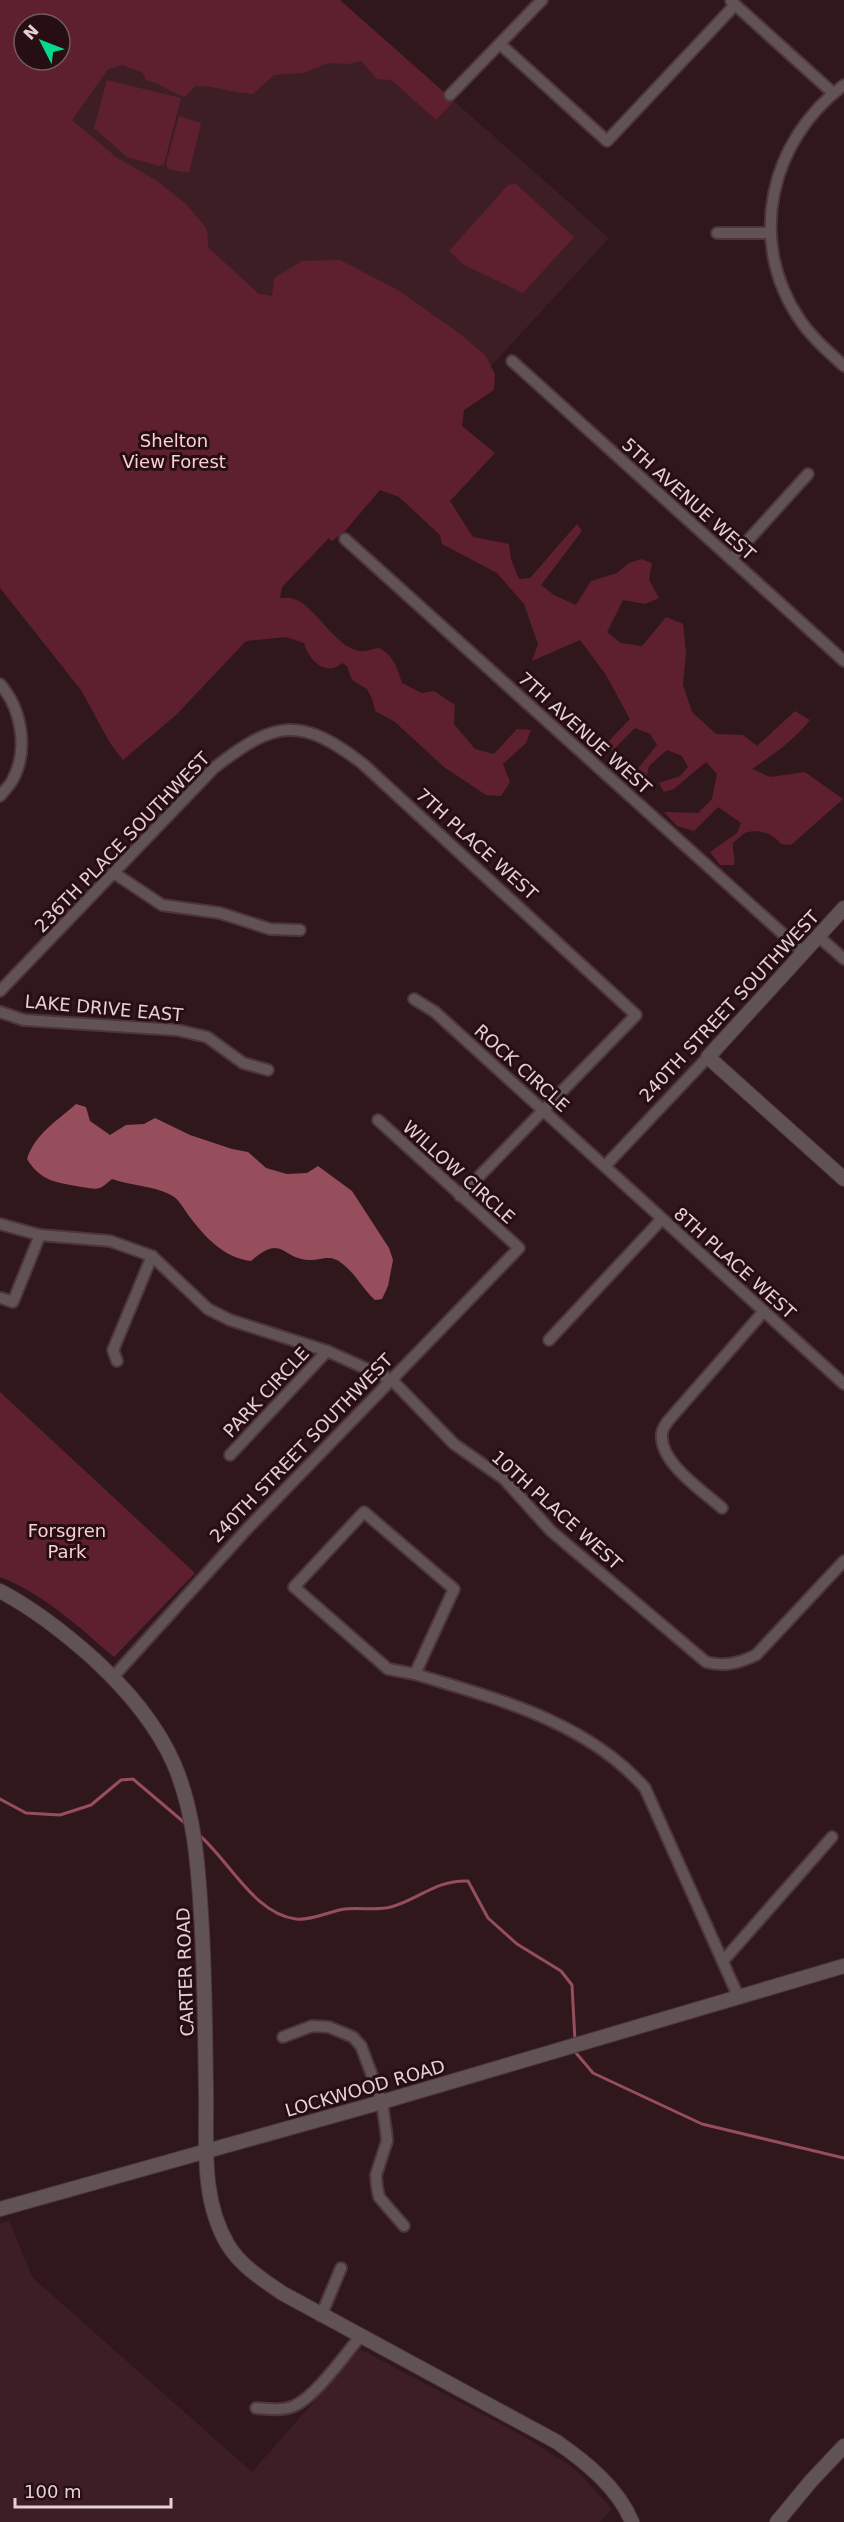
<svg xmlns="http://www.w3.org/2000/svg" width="844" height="2522" viewBox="0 0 844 2522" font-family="'DejaVu Sans',sans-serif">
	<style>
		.built { fill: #3d1e25 }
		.green { fill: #5e202f; fill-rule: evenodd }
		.water { fill: #964e5c }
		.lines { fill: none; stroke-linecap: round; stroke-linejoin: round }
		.stream { stroke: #964e5c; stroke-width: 3 }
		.minor-casing { stroke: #4d3539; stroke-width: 14 }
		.tertiary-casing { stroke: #4d3539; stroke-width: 16 }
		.minor { stroke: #615355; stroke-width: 10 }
		.tertiary { stroke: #615355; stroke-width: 14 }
		.labels { text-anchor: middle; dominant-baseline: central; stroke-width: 6; stroke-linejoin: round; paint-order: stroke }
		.park-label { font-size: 18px; fill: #fbced5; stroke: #260e13 }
		.street-label { font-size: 18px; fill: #e4d1d4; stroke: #260e13 }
	</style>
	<rect width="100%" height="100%" fill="#30171c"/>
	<g class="built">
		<path d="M154,0H300L436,120L454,101L609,238L419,444L55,104Z"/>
		<path d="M9,2221L33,2278L252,2472L360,2349L525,2437L575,2469L612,2509L600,2522H0V2224Z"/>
	</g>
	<g class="green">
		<path d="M0,0H340L454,101L436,120L391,80L377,79L361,61L348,64L328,63L303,73L274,75L253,94C233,93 216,86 196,86L184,97C170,92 160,83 146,80L143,73L123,65L108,69L72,120L116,157L157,181L187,205L207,229L208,247L259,294L272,296L274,278L302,261L340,260L398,290L459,333L485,355L495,374L494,390L464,410L462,426L495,453L450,501L473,537L509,544L511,559L519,579L530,578L577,524L582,531L541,585L554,595L576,605L591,581L617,573L629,563L641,559L652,563L649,580L659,598L645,604L623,600L607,632L621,643L642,646L666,617L683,624L686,653L683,685L692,712L716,734L743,735L757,746L795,711L810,720C794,740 773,755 752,769L770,777L805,772L843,799L791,845L781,844C774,834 757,828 745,833C741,835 737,840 733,843C732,851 736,857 734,865H720L710,852L737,833L741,823L718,807L694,831L677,826L664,812L698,813L712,799L717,774L706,762L674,789L664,792L659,783L680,776L688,767L682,756L667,750L649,766L646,778L635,782L631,777L657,745L650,734L635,728L612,751L606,744L630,719L606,675L580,640L532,661L538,644L524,604L497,573L442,544L440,535L399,497L380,490L345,531L332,541L329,538L282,587L280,598C284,598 290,597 294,599C314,604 335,648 360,651C365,652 373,649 379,648C394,656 397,667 402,683L422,693L434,691L455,705L454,724L475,749L494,754L517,729L531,730L526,743L503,764L510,782L501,796L486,795L444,767L395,722L375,711L373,701L367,689L352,680L347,666L342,663C326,678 308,659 304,643L286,637L246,641L177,714L123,760L110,743L81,690L0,588ZM24,24H60V60H24Z"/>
		<path d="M107,80L181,98L164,164L159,166L127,157L94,128Z"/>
		<path d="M179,116L201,123L189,173L168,169L166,164Z"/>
		<path d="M516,184L574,237L523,293L464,265L449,251L508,185Z"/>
		<path d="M0,1392L195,1573L114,1657C79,1627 44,1594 0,1577Z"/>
	</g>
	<path class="water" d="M76,1104L86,1107L90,1121L110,1135L126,1125L144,1124L155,1118L190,1135L232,1149L248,1152L266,1168L287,1174L307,1173L318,1166L352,1191L389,1248L393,1260L388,1286L382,1299L375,1300C363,1289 356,1275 344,1265C330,1253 324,1260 309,1260C281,1259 283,1233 251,1261C224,1258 205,1237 189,1216C183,1208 180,1200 171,1195C152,1185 131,1186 112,1179C108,1182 104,1186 100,1188C93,1190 83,1187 76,1186C54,1182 40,1180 27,1159C34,1135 58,1120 76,1104Z"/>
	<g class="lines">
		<g class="stream">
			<path d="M0,1799L26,1813L60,1815L91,1805L121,1780L133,1779L186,1824"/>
			<path d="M198,1834C229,1860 254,1914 296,1919C311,1921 330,1911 345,1909C360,1907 377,1911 391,1907C420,1899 435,1880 468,1881L488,1918L517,1944L561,1971L572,1985L575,2041"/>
			<path d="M576,2048V2053L593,2073L702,2124L844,2158"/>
		</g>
		<g class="minor-casing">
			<g id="minor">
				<path d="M731,1L833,93"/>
				<path d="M500,44L607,141L735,5"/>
				<path d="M844,85C770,140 746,241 800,320C812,338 828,351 844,366"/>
				<path d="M450,95L542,0"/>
				<path d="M717,233H769"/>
				<path d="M512,361L844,661"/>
				<path d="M345,539L803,952"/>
				<path d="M731,559L808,474"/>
				<path d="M0,684C22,709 29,751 12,781C9,786 4,791 0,796"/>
				<path d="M114,873L162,905L220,913L270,929L300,930"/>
				<path d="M818,936L844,959"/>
				<path d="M0,991L214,768C275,720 301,716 363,764L636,1015L460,1196"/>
				<path d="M414,999L435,1012L844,1384"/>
				<path d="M0,1012L24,1020L177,1030L207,1037L243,1063L268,1070"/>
				<path d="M605,1166L708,1057"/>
				<path d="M0,1224L40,1235L110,1241L152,1256L208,1309L230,1320L327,1351L392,1380L454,1444L504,1479L551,1531L706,1662C725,1667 739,1663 756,1655L844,1561"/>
				<path d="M1,1298L13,1302L40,1235"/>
				<path d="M549,1340L661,1220"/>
				<path d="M117,1361L113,1350L152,1256"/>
				<path d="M230,1455L327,1351"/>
				<path d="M722,1508C703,1491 658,1462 662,1433C662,1429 666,1424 668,1421L764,1311"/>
				<path d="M364,1512L454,1589L415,1674L388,1669L294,1587Z"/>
				<path d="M415,1674C497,1699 586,1721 645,1788L739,1998"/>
				<path d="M113,1677L247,1529L519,1248L378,1120"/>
				<path d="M723,1961L832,1837"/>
				<path d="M283,2037L312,2026L329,2027L353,2037L361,2046L382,2102L386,2131L387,2141L376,2175L377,2187L379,2197L404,2226"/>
				<path d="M321,2316L341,2268"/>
				<path d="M256,2408C268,2409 282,2411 294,2406C315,2397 344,2356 360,2337"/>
			</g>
		</g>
		<g class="tertiary-casing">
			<g id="tertiary">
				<path d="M844,908L708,1057L844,1179"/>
				<path d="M0,1591C36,1610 65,1633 95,1660C127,1690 156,1723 174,1764C194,1811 198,1863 201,1914C205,1973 205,2032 206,2091C207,2143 200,2198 228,2245C240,2265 263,2280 282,2293L557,2442C587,2463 618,2488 632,2522"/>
				<path d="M0,2209L382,2102L844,1966"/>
				<path d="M777,2522L811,2481L844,2446"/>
			</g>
		</g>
		<use href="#minor" class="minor"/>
		<use href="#tertiary" class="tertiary"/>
	</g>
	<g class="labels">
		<g class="park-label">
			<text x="174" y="440">Shelton<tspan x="174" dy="21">View Forest</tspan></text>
			<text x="67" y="1530">Forsgren<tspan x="67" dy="21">Park</tspan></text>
		</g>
		<g class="street-label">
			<text transform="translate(689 499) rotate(42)">5TH AVENUE WEST</text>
			<text transform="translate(585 733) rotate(42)">7TH AVENUE WEST</text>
			<text transform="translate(122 842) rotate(-46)">236TH PLACE SOUTHWEST</text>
			<text transform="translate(477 844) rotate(42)">7TH PLACE WEST</text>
			<text transform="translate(729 1006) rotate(-47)">240TH STREET SOUTHWEST</text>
			<text transform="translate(104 1008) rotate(5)">LAKE DRIVE EAST</text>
			<text transform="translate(522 1068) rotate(42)">ROCK CIRCLE</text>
			<text transform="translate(459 1172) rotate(42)">WILLOW CIRCLE</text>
			<text transform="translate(735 1263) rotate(42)">8TH PLACE WEST</text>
			<text transform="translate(266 1392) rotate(-47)">PARK CIRCLE</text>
			<text transform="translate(301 1448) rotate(-46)">240TH STREET SOUTHWEST</text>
			<text transform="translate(557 1510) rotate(42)">10TH PLACE WEST</text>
			<text transform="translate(185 1972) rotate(-92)">CARTER ROAD</text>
			<text transform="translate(365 2088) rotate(-16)">LOCKWOOD ROAD</text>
		</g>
	</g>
	<g transform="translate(42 42) rotate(312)"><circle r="28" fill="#260e13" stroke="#725c60" stroke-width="1.5"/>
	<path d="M0-4.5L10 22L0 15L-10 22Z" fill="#07d98b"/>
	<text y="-9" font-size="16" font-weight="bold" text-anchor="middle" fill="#e4d1d4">N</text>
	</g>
	<path d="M15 2498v9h156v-9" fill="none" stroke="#e4d1d4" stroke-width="3"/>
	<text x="24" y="2498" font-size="18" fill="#e4d1d4" stroke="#260e13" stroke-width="4.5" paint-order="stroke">100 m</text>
</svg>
